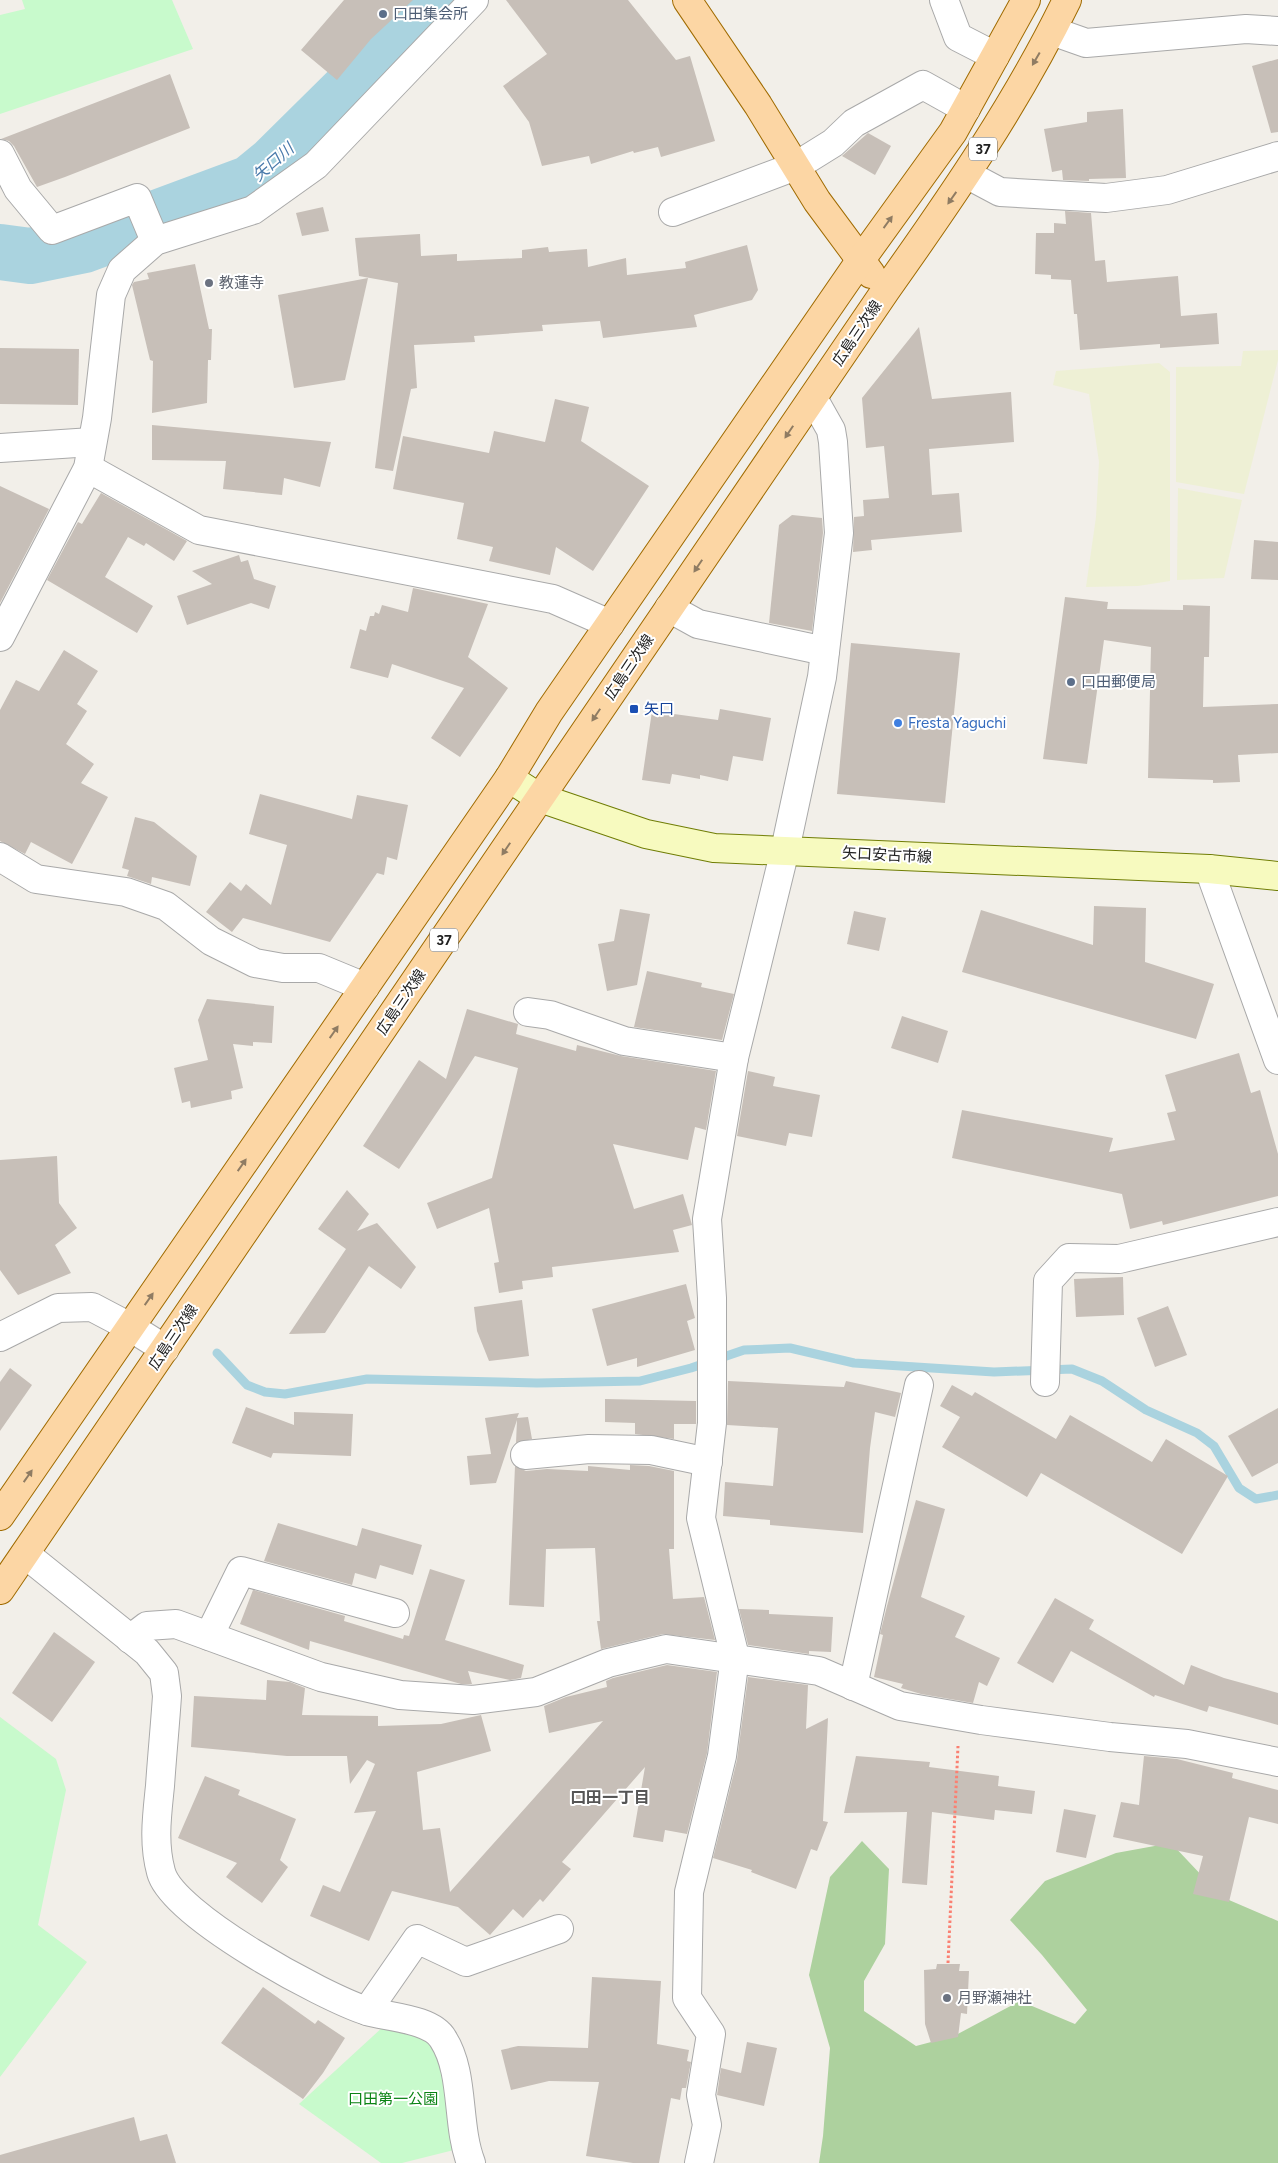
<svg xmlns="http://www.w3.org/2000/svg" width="1278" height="2163" viewBox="0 0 1278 2163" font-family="Figtree,'Noto Sans JP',sans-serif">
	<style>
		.farmland { fill: #eef0d5 }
		.forest { fill: #add19e }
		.park { fill: #c8facc }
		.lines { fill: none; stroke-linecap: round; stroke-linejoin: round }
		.stream { stroke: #aad3df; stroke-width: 9 }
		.river { stroke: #aad3df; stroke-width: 56 }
		.building { fill: #c7bfb8 }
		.minor-casing { stroke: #a9a9a9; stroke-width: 30 }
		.tertiary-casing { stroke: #a9a9a9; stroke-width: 30 }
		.secondary-casing { stroke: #707d05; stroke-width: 30 }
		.primary-casing { stroke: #a06b00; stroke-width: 30 }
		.path { stroke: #fa8072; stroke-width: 3; stroke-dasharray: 2.5 2.5; stroke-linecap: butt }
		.minor { stroke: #fff; stroke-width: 28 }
		.tertiary { stroke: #fff; stroke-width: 28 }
		.secondary { stroke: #f7fabf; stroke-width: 28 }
		.primary { stroke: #fcd6a4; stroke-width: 28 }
		.oneway { fill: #8f7c63 }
		.service-dot { fill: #5c6f8a; stroke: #fff; stroke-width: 2 }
		.worship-dot { fill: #6b7280; stroke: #fff; stroke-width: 2 }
		.transit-dot { fill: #1a4fb4; stroke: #fff; stroke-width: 2 }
		.shop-dot { fill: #3f7fe0; stroke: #fff; stroke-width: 2 }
		.labels { text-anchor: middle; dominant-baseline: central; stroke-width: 4; stroke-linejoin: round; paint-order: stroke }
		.shield { fill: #fff; stroke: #646464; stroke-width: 1 }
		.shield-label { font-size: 14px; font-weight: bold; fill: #222 }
		.service-label { font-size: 15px; fill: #4e5e75; stroke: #fff; text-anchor: start }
		.worship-label { font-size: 15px; fill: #5b616d; stroke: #fff; text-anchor: start }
		.street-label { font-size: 15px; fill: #222; stroke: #fff }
		.transit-label { font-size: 15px; fill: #164399; stroke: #fff; text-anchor: start }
		.shop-label { font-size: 15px; fill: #366cbe; stroke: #fff; text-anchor: start }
		.park-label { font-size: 15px; fill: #0c8416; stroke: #fff }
		.water-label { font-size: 16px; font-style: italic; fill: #4a7aab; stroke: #fff }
		.neighbourhood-label { font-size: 16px; font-weight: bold; fill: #555; stroke: #fff }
	</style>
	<rect width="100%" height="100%" fill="#f2efe9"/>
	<g class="farmland">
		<path d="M1278,350V360L1244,494L1176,482V367L1241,366L1243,351Z"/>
		<path d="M1159,363L1170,372V581L1138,586L1086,587L1096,517L1099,462L1089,394L1053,385L1056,371Z"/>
		<path d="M1178,488L1242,500L1224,578L1177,580Z"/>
	</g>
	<path class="forest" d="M862,1841L889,1869L885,1944L864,1981V2011L916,2046L954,2036L1020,2001L1075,2024L1087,2010L1042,1955L1010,1920L1045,1881L1116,1853L1171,1843L1222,1897L1278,1921V2163H819L823,2136L830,2048L809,1975L830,1877Z"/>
	<g class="park">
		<path d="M22,0H172L193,49L0,114V15L25,9Z"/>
		<path d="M0,1717L56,1759L66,1790L38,1925L87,1962L0,2077Z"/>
		<path d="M384,2026L429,2041L446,2060L458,2149L402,2163H381L299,2104Z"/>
	</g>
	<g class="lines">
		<path class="stream" d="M217,1353L247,1385L265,1392L285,1394L367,1379L537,1383L640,1381L691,1368L744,1350L790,1348L854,1363L994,1372L1072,1369L1102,1381L1146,1410L1197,1433L1214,1446L1239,1488L1256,1499L1278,1495"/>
		<path class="river" d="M0,252L30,256L84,245L251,183L273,165L440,0"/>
	</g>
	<g class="building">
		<path d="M344,0H413L371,39L337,80L301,50Z"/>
		<path d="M506,0H628L676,60L690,56L715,141L661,157L658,147L634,153L633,151L591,164L589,156L542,166L529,122L503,86L547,54Z"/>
		<path d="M1278,59V132L1271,133L1252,66Z"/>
		<path d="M170,74L190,128L65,177L37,187L14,146L9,141L1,139Z"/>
		<path d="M1123,109L1126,178L1089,179V181L1063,180L1062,170L1052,172L1044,129L1087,122V112Z"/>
		<path d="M868,133L891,146L875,175L842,156Z"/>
		<path d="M323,207L329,231L302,236L296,213Z"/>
		<path d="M1065,211L1091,213L1095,261L1105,260L1107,282L1178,276L1181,316L1217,313L1219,344L1160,348V344L1080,350L1077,314H1074L1071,280L1051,279V275L1035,274L1036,233H1054V223L1066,224Z"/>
		<path d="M420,234L421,256L457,254V261L522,258V250L548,247L549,252L587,249L588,267L626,258L627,275L686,268L685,262L747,245L758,290L752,300L694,315L697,327L603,338L600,321L542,325L543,331L474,336L475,342L414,345L417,388L411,389L393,471L375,468L398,283L359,276L355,238Z"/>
		<path d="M195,264L209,329H212L211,360H208L207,403L152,413L153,361L150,360L132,285L134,282L149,279L147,273Z"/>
		<path d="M368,278L345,380L294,388L278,295Z"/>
		<path d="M919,327L932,399L1011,392L1014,442L929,449L932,495L959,493L962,532L871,540L872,550L853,552L854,517L864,516L863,500L889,498L884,446L866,448L862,398Z"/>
		<path d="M0,348L79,349L78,405L0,404Z"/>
		<path d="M555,399L589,407L581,441L649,486L593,571L556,547L550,575L489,561L493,547L457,539L464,503L393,489L403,436L489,453L494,431L545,442Z"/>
		<path d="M152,425L207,430L331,442L320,487L284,478L282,495L223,489L226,461L152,460Z"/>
		<path d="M0,486L49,509L0,603Z"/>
		<path d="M101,493L187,541L174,561L146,543L144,546L128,537L105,577L153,606L137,633L47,580L78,522L82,524Z"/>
		<path d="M792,515L822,518L823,533L812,631L769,623L779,525Z"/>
		<path d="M1254,540L1278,542V580L1251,579Z"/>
		<path d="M239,555L241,562L248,560L254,579L276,586L269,609L251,603L187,625L177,596L212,584L192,571Z"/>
		<path d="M413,588L488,604L468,657L508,688L460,757L431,738L464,688L392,664L388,678L350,668L360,629L366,631L370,616H374L375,612L379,614L382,605L408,612Z"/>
		<path d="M1065,597L1108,602L1107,609L1183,610V605L1210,606L1209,657H1204L1203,707L1278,704V753L1238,755L1240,782L1213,783V780L1148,778L1151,647L1104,640L1087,764L1043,759Z"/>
		<path d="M851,643L960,653L945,803L837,794Z"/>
		<path d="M64,650L98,671L77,704L87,711L66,744L94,764L81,783L108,797L72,864L31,842L25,854L0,841V710L16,680L39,691Z"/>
		<path d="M720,709L771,718L763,761L733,756L728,781L700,775V779L672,774L670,784L642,780L652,711L718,720Z"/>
		<path d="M260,794L352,819L357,795L408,805L397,860L387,857L384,875L377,873L330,942L243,918L232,932L206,912L230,882L241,891L246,884L271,905L287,845L249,834Z"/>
		<path d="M135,817L154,822L197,856L190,886L152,877L151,884L127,876L129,870L122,868Z"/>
		<path d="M1094,906L1146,908L1145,962L1214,984L1196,1039L962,972L981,910L1093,945Z"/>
		<path d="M620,909L650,914L637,985L607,991L598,944L614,941Z"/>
		<path d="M854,911L886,918L879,951L847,944Z"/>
		<path d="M647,971L702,983L701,987L734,994L722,1040L634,1027Z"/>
		<path d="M207,999L274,1006L272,1043L253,1042V1046L233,1044L243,1088L231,1091L232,1099L191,1108L190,1101L182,1103L174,1068L208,1060L198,1020Z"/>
		<path d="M467,1009L518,1024L516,1034L576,1051L577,1045L621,1056L716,1071L706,1130L695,1127L688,1160L613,1144L634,1209L683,1194L692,1225L673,1230L679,1252L552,1267L553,1277L522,1281L523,1289L499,1293L494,1263L499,1262L489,1208L437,1229L427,1203L492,1178L518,1068L475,1056L399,1169L363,1146L419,1060L446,1079Z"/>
		<path d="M902,1016L948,1031L938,1063L891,1048Z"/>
		<path d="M1239,1053L1251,1093L1260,1090L1278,1154V1196L1163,1225L1162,1221L1130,1229L1122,1194L952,1158L962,1110L1113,1138L1109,1152L1175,1140L1167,1113L1176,1111L1165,1075Z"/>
		<path d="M748,1071L775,1077L773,1086L820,1095L812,1137L789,1133L786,1146L737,1136Z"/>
		<path d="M57,1156L59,1203L77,1228L55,1245L71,1273L18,1295L0,1270V1160Z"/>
		<path d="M347,1190L369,1214L357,1231L377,1223L416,1267L401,1289L369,1266L325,1333L289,1334L346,1249L318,1229Z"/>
		<path d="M1123,1277L1124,1315L1076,1317L1074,1279Z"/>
		<path d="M686,1284L695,1318L687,1321L695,1350L637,1367V1358L607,1366L592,1309Z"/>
		<path d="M522,1300L529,1356L489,1361L477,1331L474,1307Z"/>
		<path d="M1168,1306L1187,1355L1155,1367L1137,1318Z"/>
		<path d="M10,1368L32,1385L0,1431V1382Z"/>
		<path d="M728,1381L844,1387L846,1381L901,1393L895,1417L875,1412L870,1448L863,1533L770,1525V1520L723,1516L725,1482L773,1486L778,1428L727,1425Z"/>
		<path d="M952,1385L972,1396L975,1392L1056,1439L1070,1415L1152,1462L1166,1439L1228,1476L1182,1554L1041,1473L1027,1497L942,1447L960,1417L940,1406Z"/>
		<path d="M605,1399L696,1401V1424H674V1439L635,1434V1423L605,1422Z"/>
		<path d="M246,1407L294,1425V1412L353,1414L351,1456L273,1453L271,1458L232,1443Z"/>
		<path d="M1278,1408V1463L1252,1477L1228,1436Z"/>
		<path d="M519,1413L517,1418L528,1417L532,1439L516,1443L517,1420L496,1483L470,1485L467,1456L491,1454L485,1418Z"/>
		<path d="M630,1465L649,1466L674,1471V1549H669L673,1599L704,1597L715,1640L663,1634L601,1649L597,1621H600L595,1548L546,1549L544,1607L509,1605L515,1466L526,1471L547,1469L588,1471V1466L630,1470Z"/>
		<path d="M916,1500L945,1509L921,1597L965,1616L955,1637L1000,1658L987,1686L979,1682L973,1703L921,1694L901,1688L903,1684L874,1677L883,1635L880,1634L887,1606Z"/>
		<path d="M278,1523L357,1546L362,1528L422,1545L413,1575L380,1565L376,1579L355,1573L352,1585L264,1561Z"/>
		<path d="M430,1569L465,1580L445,1640L524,1665L521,1678L510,1680L468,1671L472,1684H461L310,1641L309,1650L240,1624L253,1590L345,1616L344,1621L403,1639L404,1635L409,1636Z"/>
		<path d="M1055,1598L1094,1620L1089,1629L1184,1685L1191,1665L1224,1678L1278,1693V1725L1209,1706L1207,1712L1155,1695L1154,1697L1071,1651L1053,1683L1017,1663Z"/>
		<path d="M739,1609L769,1610V1614L833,1617L831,1652L809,1651V1654L748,1645Z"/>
		<path d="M54,1632L95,1662L52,1722L12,1693Z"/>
		<path d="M667,1665L717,1672L707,1753L687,1834L665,1830L663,1842L633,1837L645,1767L562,1862L571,1869L543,1902L540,1899L523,1918L513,1909L490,1935L458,1907L392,1891L369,1941L310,1916L323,1885L340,1892L376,1811L354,1813L375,1764L367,1760L350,1784L347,1756H287L191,1747L194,1696L266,1700L267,1680L290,1682L305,1688L302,1715L378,1716V1726L441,1724L481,1715L491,1751L417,1772L423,1830L440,1828L450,1892L603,1721L549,1733L544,1706L566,1697L607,1687L606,1681L613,1678Z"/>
		<path d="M748,1677L808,1685L806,1729L828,1718L823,1821L828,1822L817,1851L811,1849L796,1889L751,1872L752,1870L713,1858L737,1760Z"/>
		<path d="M856,1756L930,1762L929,1767L999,1776L998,1786L1035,1791L1032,1814L995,1810L994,1820L932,1812L927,1885L902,1883L907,1812L844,1813Z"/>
		<path d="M1144,1756L1177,1759L1233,1773L1232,1778L1278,1790V1824L1249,1817L1229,1902L1193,1894L1203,1856L1113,1837L1121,1802L1139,1805Z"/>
		<path d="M205,1776L240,1790L238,1795L296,1819L280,1860L288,1867L262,1903L226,1877L237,1863L178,1838Z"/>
		<path d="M1064,1809L1096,1815L1086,1858L1056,1852Z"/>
		<path d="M937,1964H960L959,1971H969L967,2014L961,2013L958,2037L931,2043L925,2024L924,1970L936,1969Z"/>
		<path d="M592,1977L661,1981L657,2044L689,2050L687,2061L691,2062L686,2088H682L680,2100L671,2098L659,2163H633L586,2156L599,2082L549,2081L511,2090L501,2050L518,2046L588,2048Z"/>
		<path d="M263,1987L315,2024L318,2020L345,2038L323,2073L303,2099L221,2043Z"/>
		<path d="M747,2042L777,2048L764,2106L717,2095L721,2068L741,2073Z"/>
		<path d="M134,2117L140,2141L167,2134L176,2163H0V2155Z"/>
	</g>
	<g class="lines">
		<g class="minor-casing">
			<g id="minor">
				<path d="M944,0L958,37L995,56"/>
				<path d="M1052,31L1086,43L1246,29L1278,31"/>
				<path d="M0,154L18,189L52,230L137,198L155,241"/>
				<path d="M968,175L1000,192L1106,198L1167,190L1278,156"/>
				<path d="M673,212L796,166L833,143L854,123L923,85L966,109"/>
				<path d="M0,448L92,442"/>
				<path d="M88,468L199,530L553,599L610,624"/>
				<path d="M669,608L698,624L825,651"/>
				<path d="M0,637L88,468L97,418L111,295L122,270L155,241L253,210L316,165L474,0"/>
				<path d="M0,857L36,879L126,892L166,906L211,941L255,963L283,968H319L365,987"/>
				<path d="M1209,869L1278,1060"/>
				<path d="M528,1012L550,1015L624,1041L734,1058"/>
				<path d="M1045,1382L1048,1281L1069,1258L1119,1259L1278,1222"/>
				<path d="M525,1455L589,1449L651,1450L708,1462"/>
				<path d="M25,1554L147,1652L164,1673L167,1696C165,1726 162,1756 160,1786C157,1815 153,1843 161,1872C172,1915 323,1997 367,2011C388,2017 432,2019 443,2039C465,2073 456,2124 471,2163"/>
				<path d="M209,1636L241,1571L395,1613"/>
				<path d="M130,1639L147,1626L176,1624L321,1677L400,1695L473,1700L536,1692L608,1663L666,1649L819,1671L900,1706L981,1720L1110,1737L1187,1744L1278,1762"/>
				<path d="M853,1686L919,1385"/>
				<path d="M367,2011L417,1939L466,1962L559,1929"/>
				<path d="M699,2163L707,2125L701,2095L711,2034L687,1998L689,1892L722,1756L735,1657L701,1518L712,1423V1298L707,1219L734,1058L785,850L822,677L839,533L833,442L831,430L813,398"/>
			</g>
		</g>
		<g class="tertiary-casing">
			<path id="tertiary" d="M0,1337L58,1308L92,1307L130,1327L165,1349"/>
		</g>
		<g class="secondary-casing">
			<path id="secondary" d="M509,778L540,798L646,834L714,848L1209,869L1278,876"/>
		</g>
		<g class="primary-casing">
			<g id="primary">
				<path d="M687,0L758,105L817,201L871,274"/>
				<path d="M0,1516L509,778L549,712L860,261L953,132L1026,0"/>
				<path d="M0,1590L886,290C952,197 1017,103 1067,0"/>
			</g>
		</g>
		<path class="path" d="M948,1963L958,1746"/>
		<use href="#minor" class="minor"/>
		<use href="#tertiary" class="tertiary"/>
		<use href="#secondary" class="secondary"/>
		<use href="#primary" class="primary"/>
	</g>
	<defs><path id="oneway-solid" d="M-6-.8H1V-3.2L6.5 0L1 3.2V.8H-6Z" transform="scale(1.25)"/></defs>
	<g class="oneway">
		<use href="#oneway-solid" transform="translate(1036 59) rotate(120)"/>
		<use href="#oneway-solid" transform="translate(952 198) rotate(125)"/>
		<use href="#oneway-solid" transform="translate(888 222) rotate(-54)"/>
		<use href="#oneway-solid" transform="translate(789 432) rotate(124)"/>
		<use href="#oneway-solid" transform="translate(698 566) rotate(124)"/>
		<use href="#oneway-solid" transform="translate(596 715) rotate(124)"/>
		<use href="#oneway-solid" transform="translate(506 849) rotate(124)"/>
		<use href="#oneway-solid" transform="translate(334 1032) rotate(-55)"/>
		<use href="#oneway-solid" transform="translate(242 1165) rotate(-55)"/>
		<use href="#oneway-solid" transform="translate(149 1299) rotate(-55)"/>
		<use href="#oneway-solid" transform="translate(28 1476) rotate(-55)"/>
	</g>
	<g class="service-dot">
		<circle cx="383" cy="14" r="5"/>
		<circle cx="1071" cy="682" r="5"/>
	</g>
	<g class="worship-dot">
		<circle cx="209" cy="283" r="5"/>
		<circle cx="947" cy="1998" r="5"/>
	</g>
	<rect class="transit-dot" x="629" y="704" width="10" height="10" rx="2.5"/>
	<circle class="shop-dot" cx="898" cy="723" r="5"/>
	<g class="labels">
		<g class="shield">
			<rect x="969" y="137.5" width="28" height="23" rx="4"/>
			<rect x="430" y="928.5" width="28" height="23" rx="4"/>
		</g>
		<g class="shield-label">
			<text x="983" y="149">37</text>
			<text x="444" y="940">37</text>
		</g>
		<g class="service-label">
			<text x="393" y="14">口田集会所</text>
			<text x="1081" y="682">口田郵便局</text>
		</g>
		<g class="worship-label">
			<text x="219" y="283">教蓮寺</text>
			<text x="957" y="1998">月野瀬神社</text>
		</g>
		<g class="street-label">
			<text transform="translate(857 333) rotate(-56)">広島三次線</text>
			<text transform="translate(629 667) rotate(-56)">広島三次線</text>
			<text transform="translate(887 855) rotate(3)">矢口安古市線</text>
			<text transform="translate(401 1002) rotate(-56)">広島三次線</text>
			<text transform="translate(173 1337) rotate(-56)">広島三次線</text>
		</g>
		<g class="transit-label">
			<text x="644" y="709">矢口</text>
		</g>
		<g class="shop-label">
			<text x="908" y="723">Fresta Yaguchi</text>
		</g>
		<g class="park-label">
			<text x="393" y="2099">口田第一公園</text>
		</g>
		<g class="water-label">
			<text transform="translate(273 162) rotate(-41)">矢口川</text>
		</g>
		<g class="neighbourhood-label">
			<text x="610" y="1797">口田一丁目</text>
		</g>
	</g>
</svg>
